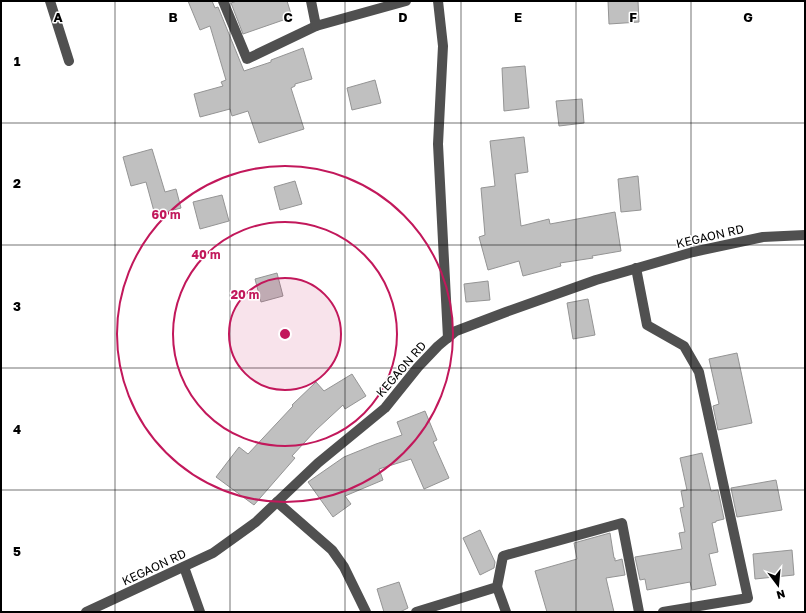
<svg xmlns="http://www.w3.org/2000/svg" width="806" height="613" viewBox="0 0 806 613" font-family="'Golos Text',sans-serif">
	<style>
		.building { fill: #c0c0c0; stroke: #949494 }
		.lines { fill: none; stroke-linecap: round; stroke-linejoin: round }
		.minor { stroke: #505050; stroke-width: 10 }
		.grid { fill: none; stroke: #000; stroke-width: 1; stroke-opacity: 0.55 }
		.ring { fill: none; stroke: #c2185b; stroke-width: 2 }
		.labels { text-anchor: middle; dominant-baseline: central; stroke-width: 3; stroke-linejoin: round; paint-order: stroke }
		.street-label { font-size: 12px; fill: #000; stroke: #fff }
		.grid-label { font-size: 13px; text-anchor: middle; font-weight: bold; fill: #000; stroke: #fff; stroke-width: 3; stroke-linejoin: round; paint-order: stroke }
		.centre { fill: #c2185b; stroke: #fff; stroke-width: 2 }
		.ring-label { font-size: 12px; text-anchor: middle; font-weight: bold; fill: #c2185b; stroke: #fff; stroke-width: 3; stroke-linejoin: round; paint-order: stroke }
	</style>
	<rect width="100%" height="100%" fill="#fff"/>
	<g class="building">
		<path d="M188,1H212L215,8L218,7L244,71L271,62V60L303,48L312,79L295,84V86L291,88L304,129L259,143L248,111L232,116L230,109L200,117L194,94L223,86L221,82L226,80L210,26L200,30Z"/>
		<path d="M237,1H287L292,17L243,34L231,3Z"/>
		<path d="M608,1H638L639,22L609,24Z"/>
		<path d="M525,66L529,108L504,111L502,68Z"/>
		<path d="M375,80L381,103L352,110L347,88Z"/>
		<path d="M582,99L584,123L559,126L556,101Z"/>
		<path d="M524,137L528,172L515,174L521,226L549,219L550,224L615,212L621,251L592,256L593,258L560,263L561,266L523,276L519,261L488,270L479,237L485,235L481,188L495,186L490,141Z"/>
		<path d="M152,149L165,192L176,189L181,208L155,215L146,182L131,186L123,157Z"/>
		<path d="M638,176L641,210L621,212L618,179Z"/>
		<path d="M295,181L302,204L280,210L274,187Z"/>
		<path d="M222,195L229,221L200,229L193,202Z"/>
		<path d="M277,273L283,296L261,302L255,279Z"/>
		<path d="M488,281L490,300L466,302L464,284Z"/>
		<path d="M588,299L595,335L573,339L567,303Z"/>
		<path d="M737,353L752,423L718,430L713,406L719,404L709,359Z"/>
		<path d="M352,374L366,396L345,409L343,405L316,430L292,456L295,458L254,505L216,477L239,447L248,454L293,406L292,405L316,382L324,391Z"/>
		<path d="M425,411L437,440L433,442L449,478L424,489L411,459L379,469L383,480L345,496L351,504L333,517L308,482L344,457L376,444L402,435L397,422Z"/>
		<path d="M702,453L711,491L718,490L724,519L716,521V522L712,523L718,552L709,554L716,585L692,590L690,582L647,590L645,579L640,580L635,557L682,549L679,533L685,532L680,508L684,507L681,491L687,490L680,458Z"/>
		<path d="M776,480L782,510L737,517L731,488Z"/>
		<path d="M480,530L495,562L494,568L480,575L463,538Z"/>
		<path d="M610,533L614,558H615V561L622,559L625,575L606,578L614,612H547L535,571L577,559L574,543Z"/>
		<path d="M792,550L794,575L755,579L753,554Z"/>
		<path d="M399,582L408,608L400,612H384L377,589Z"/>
	</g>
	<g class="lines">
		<g class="minor">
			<path d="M50,1L69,61"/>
			<path d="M223,1L247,59L316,26"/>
			<path d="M311,1L316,26L406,1"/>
			<path d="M438,1L443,46L438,144L448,338"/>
			<path d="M636,268L647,325L684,346L699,372L748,598L663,612"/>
			<path d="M277,502L332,550L344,567L366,612"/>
			<path d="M184,567L200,612"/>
			<path d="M497,587L506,612"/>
			<path d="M86,612L213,553L256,522L318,463L385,408L418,367L438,346L456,331L506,312L596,280L693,252L763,237L805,235"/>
			<path d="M416,612L497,587L503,556L622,523L639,612"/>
		</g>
	</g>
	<path class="grid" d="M115,1V612M230,1V612M345,1V612M461,1V612M576,1V612M691,1V612M1,123H805M1,245H805M1,368H805M1,490H805"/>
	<circle cx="285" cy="334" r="56" fill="#c2185b" fill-opacity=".12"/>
	<g class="ring">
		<circle cx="285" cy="334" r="56"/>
		<circle cx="285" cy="334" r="112"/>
		<circle cx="285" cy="334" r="168"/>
	</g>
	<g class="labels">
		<g class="street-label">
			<text transform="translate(710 236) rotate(-13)">KEGAON RD</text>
			<text transform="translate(401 369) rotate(-49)">KEGAON RD</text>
			<text transform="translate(154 567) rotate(-25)">KEGAON RD</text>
		</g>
	</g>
	<g class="grid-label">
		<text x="58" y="22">A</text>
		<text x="173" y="22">B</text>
		<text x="288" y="22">C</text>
		<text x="403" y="22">D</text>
		<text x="518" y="22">E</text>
		<text x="633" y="22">F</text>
		<text x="748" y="22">G</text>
		<text x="17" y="66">1</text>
		<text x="17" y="188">2</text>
		<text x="17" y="311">3</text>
		<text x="17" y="434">4</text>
		<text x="17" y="556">5</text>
	</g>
	<circle cx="285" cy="334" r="6" class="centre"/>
	<g class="ring-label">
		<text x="166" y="219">60 m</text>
		<text x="206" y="259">40 m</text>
		<text x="245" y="299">20 m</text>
	</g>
	<rect width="806" height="613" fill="none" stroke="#000000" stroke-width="4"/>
	<g transform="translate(778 585) rotate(164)" stroke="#ffffff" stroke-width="3" paint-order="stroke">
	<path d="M0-3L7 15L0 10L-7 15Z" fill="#000000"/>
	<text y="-6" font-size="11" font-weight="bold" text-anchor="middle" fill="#000000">N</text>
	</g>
</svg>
